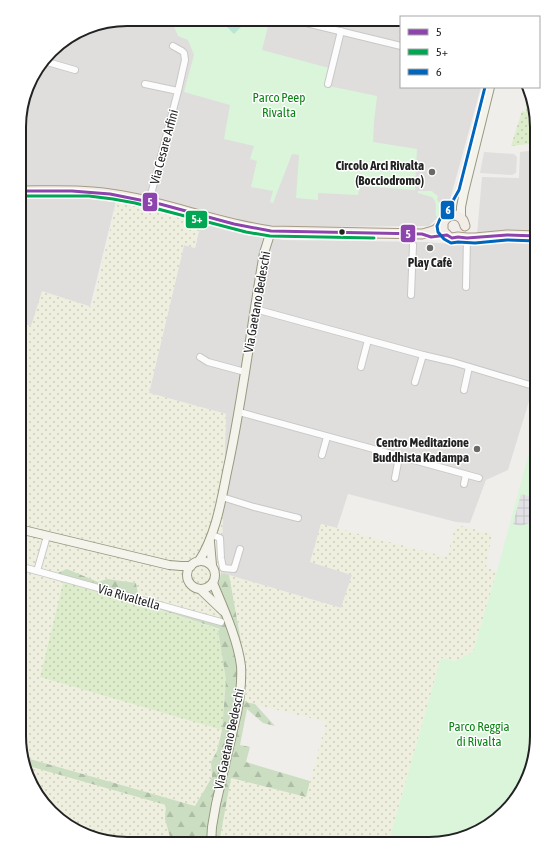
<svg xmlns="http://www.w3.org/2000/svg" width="556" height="863" viewBox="0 0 556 863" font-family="'Asap Condensed',sans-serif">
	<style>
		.residential { fill: #dfdedc }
		.farmland { fill: url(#farmland-dots) }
		.grass { fill: url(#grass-dots) }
		.forest { fill: url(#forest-firs) }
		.park { fill: #daf5da }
		.pitch { fill: #b7e6d2 }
		.parking { fill: #e0dfde }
		.plaza { fill: url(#plaza-grid) }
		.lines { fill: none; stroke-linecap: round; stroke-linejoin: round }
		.street-casing { stroke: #c9c8c7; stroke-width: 8 }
		.secondary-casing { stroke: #999a82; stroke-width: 10 }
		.primary-casing { stroke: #a79c86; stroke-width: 11 }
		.street { stroke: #fdfcfc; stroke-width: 6 }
		.secondary { stroke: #f4f4ed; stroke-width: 8 }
		.primary { stroke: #f3ede7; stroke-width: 9 }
		.bus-1-casing { stroke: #fff; stroke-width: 6 }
		.bus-2-casing { stroke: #fff; stroke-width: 6 }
		.bus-3-casing { stroke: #fff; stroke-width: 6 }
		.bus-1 { stroke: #8e44ad; stroke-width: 3 }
		.bus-2 { stroke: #00a651; stroke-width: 3 }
		.bus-3 { stroke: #0065bd; stroke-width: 3 }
		.poi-dot { fill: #6a6968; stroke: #fff; stroke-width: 1.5 }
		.bus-dot { fill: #222; stroke: #fff; stroke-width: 1.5 }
		.labels { text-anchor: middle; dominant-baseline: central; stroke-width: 3; stroke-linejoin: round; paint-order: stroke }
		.park-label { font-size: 13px; fill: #0c8416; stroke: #fff }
		.street-label { font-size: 13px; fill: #222; stroke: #fff }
		.poi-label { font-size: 13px; font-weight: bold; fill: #222; stroke: #fff; text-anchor: end }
		.rim { fill: none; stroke: #222; stroke-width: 2 }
		.line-badge { stroke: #fff; stroke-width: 1.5 }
		.badge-label { font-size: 11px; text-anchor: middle; font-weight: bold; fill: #fff }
	</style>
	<defs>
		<pattern id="farmland-dots" width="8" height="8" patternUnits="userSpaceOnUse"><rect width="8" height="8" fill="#efefdf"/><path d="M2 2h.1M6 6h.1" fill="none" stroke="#cdcdbf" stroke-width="1.8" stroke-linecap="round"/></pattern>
		<pattern id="grass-dots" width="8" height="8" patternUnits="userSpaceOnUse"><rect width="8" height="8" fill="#ddeccb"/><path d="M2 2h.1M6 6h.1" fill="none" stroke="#bdcaae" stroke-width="1.8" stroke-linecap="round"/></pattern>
		<pattern id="forest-firs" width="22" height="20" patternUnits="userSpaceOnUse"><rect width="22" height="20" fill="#cbdec1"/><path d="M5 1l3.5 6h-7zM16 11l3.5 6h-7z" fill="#aebea6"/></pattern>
		<pattern id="plaza-grid" width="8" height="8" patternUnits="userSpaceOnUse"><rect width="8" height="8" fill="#e2e1e5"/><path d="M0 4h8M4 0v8" fill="none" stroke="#c2c1c4"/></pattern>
	</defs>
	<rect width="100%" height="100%" fill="#f0eeeb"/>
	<g class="residential">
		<path d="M127,19L401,20V87H481L448,207L429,226L296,227L263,225L172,203L118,193L90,307L31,326L20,323V217L24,203L20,202V113L30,79L56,46L86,27Z"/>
		<path d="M537,150V375L508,470L486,480L470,523L456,522L348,494L337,528L321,524L311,562L352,575L341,608L221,573L226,414L149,393L184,245L195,248L201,222L283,240L426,242L476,246L482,177L519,178L520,152Z"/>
	</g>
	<g class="farmland">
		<path d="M117,200L201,222L195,248L184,245L149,393L226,414L221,573L216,595L221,623L139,600L107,579L98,582L64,579L40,677L222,730L217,751L211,762L212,777L195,806L23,757L19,736L20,323L31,326L42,291L92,307Z"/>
		<path d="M321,524L447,557L455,528L462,526L492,534L486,568L497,571L473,652L455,661L441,658L388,844L219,843L231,778L306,797L326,722L245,702L244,658L229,575L341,608L352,575L310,562Z"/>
		<path d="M25,765L167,805L165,819L170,836L178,843H113L61,822L27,778Z"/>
	</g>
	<g class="grass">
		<path d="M528,87H529L537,127V143L511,146L522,111L526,112V96Z"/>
		<path d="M64,579L221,630L218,632L226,680L222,730L40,677Z"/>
	</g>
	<path class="forest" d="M67,569L98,582L107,579L136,583L139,600L221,622L216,595L221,573L229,575L244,658L245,702L255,704L275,726L263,723L247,709L240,745L250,747L246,762L310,781L306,797L231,778L219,843H178L170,837L165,819L166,805L25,765L23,757L195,806L212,777L211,762L217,751L222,730L226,680L218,631L220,629L52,575Z"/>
	<g class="park">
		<path d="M171,19H266L269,22L262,50L329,68L324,85L377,96L374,122L373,142L417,149L415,190L360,186L358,195L318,193V200L296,198L299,155L292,154L273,203L270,202L273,191L251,187L257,161L250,159L254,146L224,139L230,105L184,92L194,55L188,40L178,36Z"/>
		<path d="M418,191H432L435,194L438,196L437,200L443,207L444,212L442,217L439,218L436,216C435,209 438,203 432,197L418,193Z"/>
		<path d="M537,423V743L515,802L471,836L429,844H388L441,658L455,661L473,652L497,571Z"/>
	</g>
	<path class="pitch" d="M219,19H237L243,25L234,34Z"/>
	<path class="parking" d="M484,152L514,154L517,157L516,173L512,175L480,173Z"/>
	<path class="plaza" d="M521,494L537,498V520L521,526L513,524Z"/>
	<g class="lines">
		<g class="street-casing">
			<g id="street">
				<path d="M294,20L401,46"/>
				<path d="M44,61L75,70"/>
				<path d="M145,84L178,91"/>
				<path d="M328,84L341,31"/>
				<path d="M149,202L178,91L185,60L184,53L182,51L173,46"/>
				<path d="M466,287L467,238"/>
				<path d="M411,295L413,245"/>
				<path d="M255,309L423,355L453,362L530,385"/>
				<path d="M200,357L208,362L245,372"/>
				<path d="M361,367L368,340"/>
				<path d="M415,382L423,355"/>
				<path d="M464,390L469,367"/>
				<path d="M239,412L479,478"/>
				<path d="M322,455L327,437"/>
				<path d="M395,478L399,457"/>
				<path d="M464,484L466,475"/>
				<path d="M222,497L254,507L298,518"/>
				<path d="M212,535L220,538L221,558L223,568L234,569L240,549"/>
				<path d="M19,566L221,622"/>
				<path d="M37,571L47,536"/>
			</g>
		</g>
		<g class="secondary-casing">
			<g id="secondary">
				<path d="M461,218V207L464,192L490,87"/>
				<path d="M19,529L169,565L181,566H191"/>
				<path d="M210,542L212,565"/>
				<circle cx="201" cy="575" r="14"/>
				<path d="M199,561C216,534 221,502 227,472C243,399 251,326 264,253L271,231"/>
				<path d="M201,590L223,611"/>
				<path d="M211,843L212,827L216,804L237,713C240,697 242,681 241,666C238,640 223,607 213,583"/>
			</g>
		</g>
		<g class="primary-casing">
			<g id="primary">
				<path d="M20,191C54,191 89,189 123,196C173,205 221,224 271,231L422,234C426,233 431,232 435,230C443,226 446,211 458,216C463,218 464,222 465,226"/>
				<path d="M443,223V230L445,233L449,237L452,238L458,237L467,238H475L507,235L537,236"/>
			</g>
		</g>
		<use href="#street" class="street"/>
		<use href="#secondary" class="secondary"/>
		<use href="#primary" class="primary"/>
		<g class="bus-1-casing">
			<path id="bus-1" d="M20,191H72L110,194L160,204L234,224L271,231L422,234L431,237L447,235L452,238L458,237L467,238L507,235L537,236"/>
		</g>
		<g class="bus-2-casing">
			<path id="bus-2" d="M20,196H89L113,199L135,203L246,232L270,236L374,238"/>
		</g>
		<g class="bus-3-casing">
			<path id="bus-3" d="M485,87L459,190L446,213L440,219L437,226L438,232L444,239L451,243L458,242L475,243L507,240L537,241"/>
		</g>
		<use href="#bus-1" class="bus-1"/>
		<use href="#bus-2" class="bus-2"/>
		<use href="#bus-3" class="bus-3"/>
	</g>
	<g class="poi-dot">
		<circle cx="432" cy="172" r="4"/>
		<circle cx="430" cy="248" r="4"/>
		<circle cx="477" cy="449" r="4"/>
	</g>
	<circle class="bus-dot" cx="342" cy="232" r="3.5"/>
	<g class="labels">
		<g class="park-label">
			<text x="279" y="97">Parco Peep<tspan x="279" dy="15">Rivalta</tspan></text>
			<text x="479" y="726">Parco Reggia<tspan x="479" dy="15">di Rivalta</tspan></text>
		</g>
		<g class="street-label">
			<text transform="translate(164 147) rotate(-75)">Via Cesare Arfini</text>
			<text transform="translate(257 302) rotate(-80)">Via Gaetano Bedeschi</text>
			<text transform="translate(129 597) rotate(16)">Via Rivaltella</text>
			<text transform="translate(229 739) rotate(-78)">Via Gaetano Bedeschi</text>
		</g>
		<g class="poi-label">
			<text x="424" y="165">Circolo Arci Rivalta<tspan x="424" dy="15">(Bocciodromo)</tspan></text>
			<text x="430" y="262" text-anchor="middle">Play Cafè</text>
			<text x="469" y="442">Centro Meditazione<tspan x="469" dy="15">Buddhista Kadampa</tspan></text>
		</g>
	</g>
	<path d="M0 0H556V863H0ZM127 26H429A101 101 0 0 1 530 127V736A101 101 0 0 1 429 837H127A101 101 0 0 1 26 736V127A101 101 0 0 1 127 26Z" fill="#fff" fill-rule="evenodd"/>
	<path class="rim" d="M127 26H429A101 101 0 0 1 530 127V736A101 101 0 0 1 429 837H127A101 101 0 0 1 26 736V127A101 101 0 0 1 127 26Z"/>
	<g class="line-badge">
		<rect x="142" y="192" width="16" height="20" rx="4" fill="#8e44ad"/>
		<rect x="440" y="200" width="15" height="20" rx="4" fill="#0065bd"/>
		<rect x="185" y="210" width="23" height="19" rx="4" fill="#00a651"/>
		<rect x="400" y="224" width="16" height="19" rx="4" fill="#8e44ad"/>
	</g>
	<g class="badge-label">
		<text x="150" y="206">5</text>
		<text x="448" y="214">6</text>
		<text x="197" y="223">5+</text>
		<text x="408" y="238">5</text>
	</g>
	<rect x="400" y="16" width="140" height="72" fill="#ffffff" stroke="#a7a7a7"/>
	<rect x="408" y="29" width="20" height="6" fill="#8e44ad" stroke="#a7a7a7"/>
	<text x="436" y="36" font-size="12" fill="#222222">5</text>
	<rect x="408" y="49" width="20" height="6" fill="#00a651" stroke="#a7a7a7"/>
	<text x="436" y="56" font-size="12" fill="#222222">5+</text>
	<rect x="408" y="69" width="20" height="6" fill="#0065bd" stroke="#a7a7a7"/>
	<text x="436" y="76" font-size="12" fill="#222222">6</text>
</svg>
